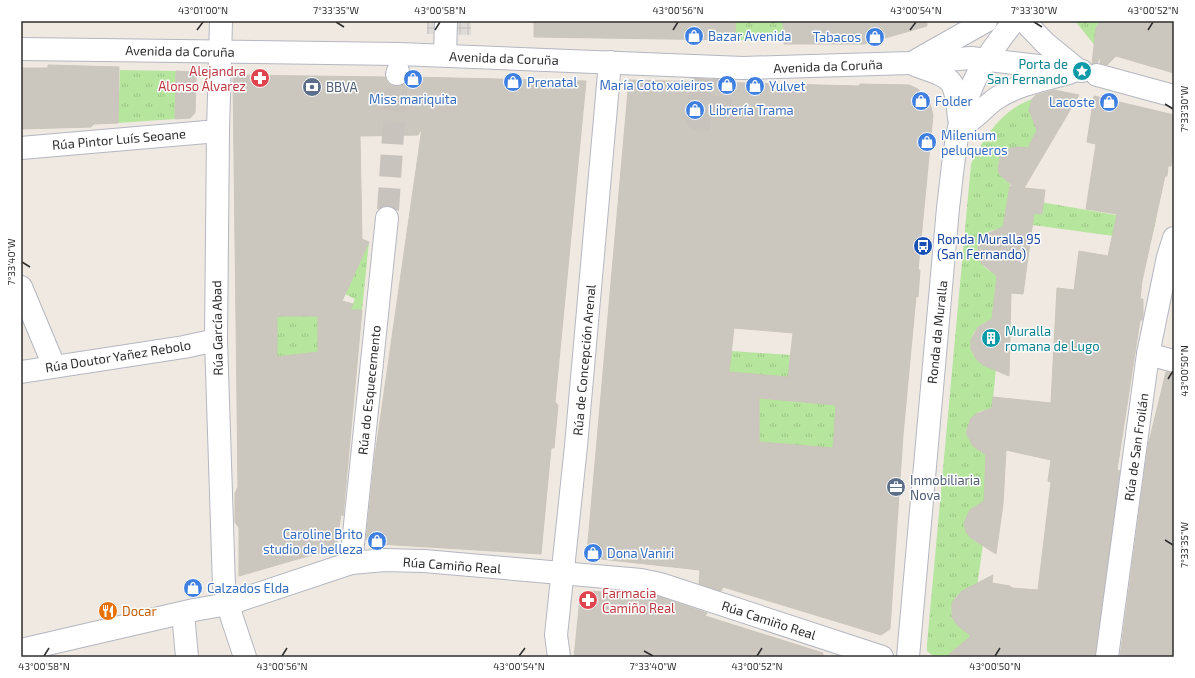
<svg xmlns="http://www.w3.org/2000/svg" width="1195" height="678" viewBox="0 0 1195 678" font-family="'Exo 2',sans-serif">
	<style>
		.grass { fill: url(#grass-tufts) }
		.plaza { fill: url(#plaza-grid) }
		.building { fill: #cbc7bf; stroke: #cbc5ba; fill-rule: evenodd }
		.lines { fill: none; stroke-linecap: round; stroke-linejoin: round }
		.minor-tunnel { stroke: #c8c4bd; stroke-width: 22; stroke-dasharray: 22 11; stroke-linecap: butt }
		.minor-casing { stroke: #b4b7c1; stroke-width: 24 }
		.minor { stroke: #fff; stroke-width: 22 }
		.ticks { fill: none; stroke: #2e2e2e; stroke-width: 1.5 }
		.labels { text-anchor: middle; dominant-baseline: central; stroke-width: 3; stroke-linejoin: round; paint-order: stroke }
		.shop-label { font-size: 13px; fill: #366cbe; stroke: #fff; text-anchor: start }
		.street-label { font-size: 13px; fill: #2e2e2e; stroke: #fff }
		.culture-label { font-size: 13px; fill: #0d838f; stroke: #fff; text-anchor: end }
		.health-label { font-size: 13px; fill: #be3a42; stroke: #fff; text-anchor: end }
		.service-label { font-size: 13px; fill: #4e5e75; stroke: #fff; text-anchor: start }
		.transit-label { font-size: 13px; fill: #164399; stroke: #fff; text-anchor: start }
		.food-label { font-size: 13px; fill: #c56008; stroke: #fff; text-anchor: start }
		.neatline { fill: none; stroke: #2e2e2e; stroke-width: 1.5 }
		.ticks-label { font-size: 10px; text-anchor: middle; fill: #2e2e2e }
	</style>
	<defs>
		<pattern id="grass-tufts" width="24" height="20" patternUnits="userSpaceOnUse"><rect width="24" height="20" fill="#b6e59e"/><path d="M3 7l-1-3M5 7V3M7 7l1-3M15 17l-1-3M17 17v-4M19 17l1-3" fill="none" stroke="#9dc588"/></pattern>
		<pattern id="plaza-grid" width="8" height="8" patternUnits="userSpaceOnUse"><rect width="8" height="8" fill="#dfdcd8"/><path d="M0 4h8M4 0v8" fill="none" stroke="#c0bdba"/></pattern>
	</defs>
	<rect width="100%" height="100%" fill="#efe9e1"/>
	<g class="grass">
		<path d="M735,21H783L784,41L736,40Z"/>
		<path d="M1075,21H1100L1096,28L1100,52Z"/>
		<path d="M120,70L176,71L175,119L118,123Z"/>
		<path d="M1032,99C1029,111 1029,119 1039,127L1027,150C1009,141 993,157 1000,175L1010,184L1003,229C974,227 968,266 997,274L992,321C975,321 964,345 976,358C980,363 990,366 996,368L992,410C977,408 969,419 966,433L973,446L986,452L984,504L970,510C961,525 965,539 983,544L977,587C958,592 951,595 952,617L972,633L971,644C957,653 942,665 927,651V644L971,164C985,136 1001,111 1032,99Z"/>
		<path d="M1029,200L1116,215L1156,220L1151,241L1025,224Z"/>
		<path d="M369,242L362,310H350L355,299L345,294Z"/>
		<path d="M319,309L323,355H295L277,357V316H292Z"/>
		<path d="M731,351L790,355L789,368L822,380L865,451L759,442V425L726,395L812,403L729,372Z"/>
	</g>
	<path class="plaza" d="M427,21H471V35L427,34Z"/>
	<g class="building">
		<path d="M534,21H735L736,40L534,37Z"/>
		<path d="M783,21H927V26L864,44H784Z"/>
		<path d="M1100,21H1174V73L1116,56L1107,65L1100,63L1101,56L1097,63L1092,64L1096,28Z"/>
		<path d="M48,65L119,67L118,123L94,124L91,127L21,129V68H48Z"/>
		<path d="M176,71L191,72L196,77L195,113L190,118L175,119Z"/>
		<path d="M233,75L385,77L388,83L393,86H399L406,83L409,77L586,81L555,402L558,405L554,448H551L541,554L380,544L370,543L366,539L375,456L422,128L418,135L360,136L362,239L369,242L342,301L353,304L350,310H362L343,516L341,514L336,548L239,576V528L235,522V493L238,487ZM277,316H318V352L277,357Z"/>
		<path d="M629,80L859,86L860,84L909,85L918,89L929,100L933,115L918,270H920L918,297L916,296L903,435L890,629L881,635L723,587L721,591L699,584L700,570L592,558L587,553ZM734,328L793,333L788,377L729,372ZM759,398L836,405L833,448L759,442Z"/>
		<path d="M1054,90L1079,95L1024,188L1045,190L1042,214L1034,213L1023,294L1011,293L1009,376L983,365L977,360L971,349V340L978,327L992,319L997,276L981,263L978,254V246L984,235L1003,227L1010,186L1014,187L1000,175L998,170L1000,157L1010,148L1017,147L1028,148L1037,130L1029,110L1032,99L1036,95Z"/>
		<path d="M1094,96L1174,115V143L1171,166H1168L1167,176H1165L1142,281L1140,299H1143V316L1142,320H1140L1117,470L1120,471L1095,657H946L971,636L957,625L952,617V602L962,591L993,575L992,583L1010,586L1012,588L1038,590L1051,482L1048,481L1051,460L1006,450L1003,504L996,554L971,538L966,532L964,523L967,516L970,510L984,501L986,455L973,446L966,433L971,418L976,414L992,408L993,397L1051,403L1057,288L1074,290L1079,251L1108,256L1117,214L1086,209L1096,144L1087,142Z"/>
		<path d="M1166,372L1174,373V657H1120L1148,446Z"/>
		<path d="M589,591L657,596L707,613L705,616L823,653V657H574L580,599Z"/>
	</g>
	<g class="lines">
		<g class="minor-tunnel">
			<path d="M702,78L697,119L719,121L723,78"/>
			<path d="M388,210L397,74"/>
		</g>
		<g class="minor-casing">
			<g id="minor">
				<path d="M221,21L218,131L216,340L224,586L232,618L245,657"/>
				<path d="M1024,21L1045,43L1078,70"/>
				<path d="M21,49L399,54L743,68L910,63L971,58L1082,71"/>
				<path d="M445,55L446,21"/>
				<path d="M917,60L986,21"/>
				<path d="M915,65C953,79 955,76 959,118"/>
				<path d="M397,74L398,71"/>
				<path d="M1097,75L1174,96"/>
				<path d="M960,127C974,120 982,109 994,100C1015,85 1043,80 1069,73"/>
				<path d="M21,148L218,131"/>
				<path d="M21,287L54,366"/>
				<path d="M1148,354L1174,361"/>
				<path d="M21,372L184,347L216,340"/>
				<path d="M351,563L387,218"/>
				<path d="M183,613L187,657"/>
				<path d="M21,650L194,610L228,604L351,563L385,560L424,561L641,580L660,584L882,657"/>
				<path d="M559,657L556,635L576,446L610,62"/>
				<path d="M908,657L948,208C953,169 955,127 970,91C980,65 997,43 1014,21"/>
				<path d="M1107,657L1148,354L1168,257L1174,238"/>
			</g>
		</g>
		<use href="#minor" class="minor"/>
	</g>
	<path class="ticks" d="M336,22L344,27M1034,22L1042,27M197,30L203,22M435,30L440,22M673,30L678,22M910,30L916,22M1148,30L1153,22M1165,104L1173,109M22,262L30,267M1168,379L1173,371M1165,540L1173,545M644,651L653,656M44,656L49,648M282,656L287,648M519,656L525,648M757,656L762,648M995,656L1000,648"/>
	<defs>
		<g id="shop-disc" transform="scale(1)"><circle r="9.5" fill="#3f7fe0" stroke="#fff"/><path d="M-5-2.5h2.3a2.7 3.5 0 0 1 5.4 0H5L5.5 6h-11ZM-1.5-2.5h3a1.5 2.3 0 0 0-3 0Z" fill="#fff"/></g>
		<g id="sight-disc" transform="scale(1)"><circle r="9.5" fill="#0f9aa8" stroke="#fff"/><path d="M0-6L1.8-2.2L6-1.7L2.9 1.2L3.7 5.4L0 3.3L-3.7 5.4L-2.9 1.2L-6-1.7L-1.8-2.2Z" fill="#fff"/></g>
		<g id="pharmacy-disc" transform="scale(1)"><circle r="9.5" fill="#e0444e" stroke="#fff"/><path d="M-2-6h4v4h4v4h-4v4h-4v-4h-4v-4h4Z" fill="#fff"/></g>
		<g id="bank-disc" transform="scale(1)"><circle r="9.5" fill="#5c6f8a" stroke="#fff"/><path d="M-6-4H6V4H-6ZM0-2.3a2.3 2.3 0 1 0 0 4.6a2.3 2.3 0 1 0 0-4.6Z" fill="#fff"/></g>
		<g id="bus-disc" transform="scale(1)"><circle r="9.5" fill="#1a4fb4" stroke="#fff"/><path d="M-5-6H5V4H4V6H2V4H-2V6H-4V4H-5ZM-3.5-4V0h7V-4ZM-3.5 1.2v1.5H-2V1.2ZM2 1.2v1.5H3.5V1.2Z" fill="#fff"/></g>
		<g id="building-disc" transform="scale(1)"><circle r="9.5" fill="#0f9aa8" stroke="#fff"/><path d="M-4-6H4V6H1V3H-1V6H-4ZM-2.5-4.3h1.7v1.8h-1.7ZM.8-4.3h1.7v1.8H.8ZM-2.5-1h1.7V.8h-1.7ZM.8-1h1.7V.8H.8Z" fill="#fff"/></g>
		<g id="office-disc" transform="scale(1)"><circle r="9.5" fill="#5c6f8a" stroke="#fff"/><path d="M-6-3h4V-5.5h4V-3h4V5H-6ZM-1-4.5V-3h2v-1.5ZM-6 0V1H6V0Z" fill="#fff"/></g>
		<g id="restaurant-disc" transform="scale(1)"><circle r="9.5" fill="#e8710a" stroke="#fff"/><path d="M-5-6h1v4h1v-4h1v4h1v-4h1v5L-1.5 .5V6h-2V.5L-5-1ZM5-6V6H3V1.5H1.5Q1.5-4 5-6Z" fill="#fff"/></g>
	</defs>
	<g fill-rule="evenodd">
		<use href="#shop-disc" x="694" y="36"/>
		<use href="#shop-disc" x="875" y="37"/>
		<use href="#sight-disc" x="1082" y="71"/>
		<use href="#pharmacy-disc" x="260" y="78"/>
		<use href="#shop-disc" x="413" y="79"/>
		<use href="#shop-disc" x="513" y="82"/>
		<use href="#shop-disc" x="727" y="85"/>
		<use href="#shop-disc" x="755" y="86"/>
		<use href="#bank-disc" x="312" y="87"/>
		<use href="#shop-disc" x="921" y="101"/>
		<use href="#shop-disc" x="1109" y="102"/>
		<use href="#shop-disc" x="695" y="110"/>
		<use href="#shop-disc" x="927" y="142"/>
		<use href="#bus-disc" x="923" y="246"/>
		<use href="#building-disc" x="991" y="338"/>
		<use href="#office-disc" x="896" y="487"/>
		<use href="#shop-disc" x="377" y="541"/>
		<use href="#shop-disc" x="593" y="553"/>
		<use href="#shop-disc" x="193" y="588"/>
		<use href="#pharmacy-disc" x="588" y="600"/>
		<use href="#restaurant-disc" x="108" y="611"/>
	</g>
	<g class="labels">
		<g class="shop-label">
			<text x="708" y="36">Bazar Avenida</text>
			<text x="861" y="37" text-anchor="end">Tabacos</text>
			<text x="527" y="82">Prenatal</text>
			<text x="713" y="85" text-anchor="end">María Coto xoieiros</text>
			<text x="769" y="86">Yulvet</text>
			<text x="413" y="99" text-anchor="middle">Miss mariquita</text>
			<text x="935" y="101">Folder</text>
			<text x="1095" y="102" text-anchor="end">Lacoste</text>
			<text x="709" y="110">Librería Trama</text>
			<text x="941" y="135">Milenium<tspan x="941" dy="15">peluqueros</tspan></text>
			<text x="363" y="534" text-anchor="end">Caroline Brito<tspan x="363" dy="15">studio de belleza</tspan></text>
			<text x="607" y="553">Dona Vaniri</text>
			<text x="207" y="588">Calzados Elda</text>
		</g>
		<g class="street-label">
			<text transform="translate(180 51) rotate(1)">Avenida da Coruña</text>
			<text transform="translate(504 58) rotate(2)">Avenida da Coruña</text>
			<text transform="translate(828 66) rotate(-2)">Avenida da Coruña</text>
			<text transform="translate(119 139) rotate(-5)">Rúa Pintor Luís Seoane</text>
			<text transform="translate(217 328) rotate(-91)">Rúa García Abad</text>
			<text transform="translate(937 332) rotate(-84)">Ronda da Muralla</text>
			<text transform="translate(118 356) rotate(-9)">Rúa Doutor Yañez Rebolo</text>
			<text transform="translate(584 360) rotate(-85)">Rúa de Concepción Arenal</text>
			<text transform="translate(369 390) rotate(-84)">Rúa do Esquecemento</text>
			<text transform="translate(1136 447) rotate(-82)">Rúa de San Froilán</text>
			<text transform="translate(452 565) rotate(4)">Rúa Camiño Real</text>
			<text transform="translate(769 620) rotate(18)">Rúa Camiño Real</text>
		</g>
		<g class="culture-label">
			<text x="1068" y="64">Porta de<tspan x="1068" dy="15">San Fernando</tspan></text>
			<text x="1005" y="331" text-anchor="start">Muralla<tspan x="1005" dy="15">romana de Lugo</tspan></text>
		</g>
		<g class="health-label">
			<text x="246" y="71">Alejandra<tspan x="246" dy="15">Alonso Álvarez</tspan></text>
			<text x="602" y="593" text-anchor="start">Farmacia<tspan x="602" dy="15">Camiño Real</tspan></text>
		</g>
		<g class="service-label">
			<text x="326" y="87">BBVA</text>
			<text x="910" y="480">Inmobiliaria<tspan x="910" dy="15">Nova</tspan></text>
		</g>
		<g class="transit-label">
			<text x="937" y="239">Ronda Muralla 95<tspan x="937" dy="15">(San Fernando)</tspan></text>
		</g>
		<g class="food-label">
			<text x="122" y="611">Docar</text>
		</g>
	</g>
	<rect width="1195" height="678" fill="none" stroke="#ffffff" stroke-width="44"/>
	<rect x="22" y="22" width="1151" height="634" class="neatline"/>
	<g class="ticks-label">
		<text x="203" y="14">43°01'00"N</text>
		<text x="336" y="14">7°33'35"W</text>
		<text x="440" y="14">43°00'58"N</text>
		<text x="678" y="14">43°00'56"N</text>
		<text x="916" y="14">43°00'54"N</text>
		<text x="1034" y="14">7°33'30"W</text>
		<text x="1153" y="14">43°00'52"N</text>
		<text transform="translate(1184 109) rotate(-90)" y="4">7°33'30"W</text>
		<text transform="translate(11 262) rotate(-90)" y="4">7°33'40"W</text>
		<text transform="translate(1184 371) rotate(-90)" y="4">43°00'50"N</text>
		<text transform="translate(1184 545) rotate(-90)" y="4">7°33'35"W</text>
		<text x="44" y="670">43°00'58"N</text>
		<text x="282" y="670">43°00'56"N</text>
		<text x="519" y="670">43°00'54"N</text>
		<text x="653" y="670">7°33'40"W</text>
		<text x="757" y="670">43°00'52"N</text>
		<text x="995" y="670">43°00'50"N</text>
	</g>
</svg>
